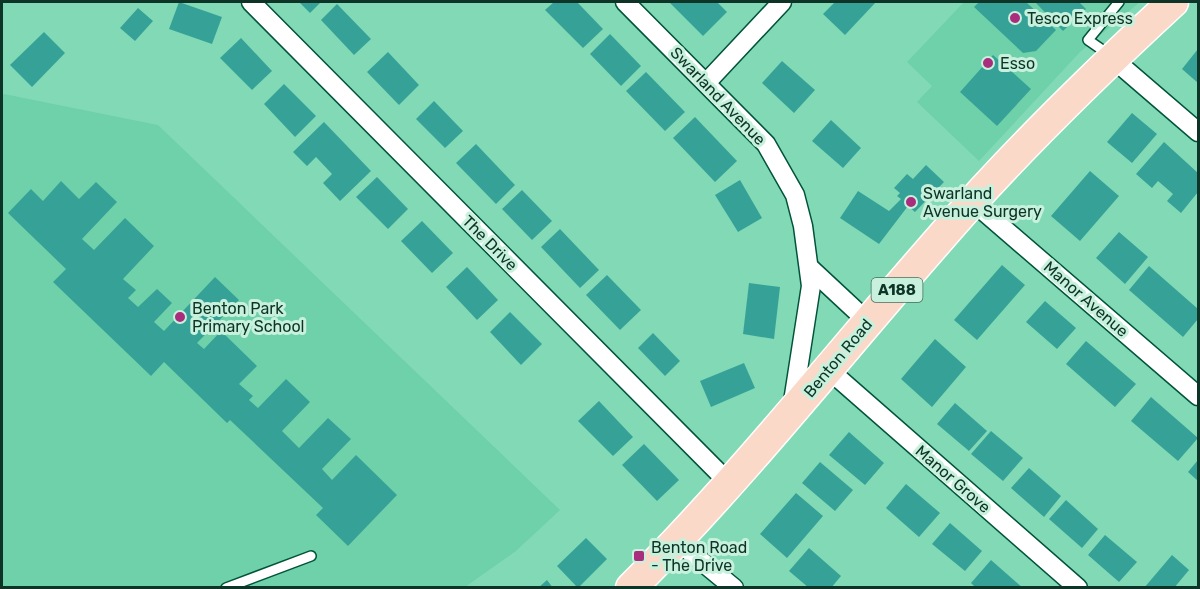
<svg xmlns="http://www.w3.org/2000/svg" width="1200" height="589" viewBox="0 0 1200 589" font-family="Rubik,sans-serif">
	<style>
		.built { fill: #6ed1a9 }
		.building { fill: #36a297 }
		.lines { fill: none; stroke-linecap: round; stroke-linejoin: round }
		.service-casing { stroke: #01533b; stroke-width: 12 }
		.minor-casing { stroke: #01533b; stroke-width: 21 }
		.primary-casing { stroke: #fff; stroke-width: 33 }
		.service { stroke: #fff; stroke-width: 9 }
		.minor { stroke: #fff; stroke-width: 18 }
		.primary { stroke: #fbd9c8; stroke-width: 30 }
		.poi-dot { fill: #a92c7d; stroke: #c7f1dd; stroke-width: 2 }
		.labels { text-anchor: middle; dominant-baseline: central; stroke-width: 6; stroke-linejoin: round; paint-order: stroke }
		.shield { fill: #c7f1dd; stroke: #456d5d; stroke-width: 1.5 }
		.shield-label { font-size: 15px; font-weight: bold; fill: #0d3426 }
		.poi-label { font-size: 16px; fill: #0d3426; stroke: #c7f1dd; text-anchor: start }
		.street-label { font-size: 16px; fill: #0d3426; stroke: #c7f1dd }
	</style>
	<rect width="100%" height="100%" fill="#81dab5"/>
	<g class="built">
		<path d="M964,2H1140L1080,52L979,161L917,102L932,86L907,62Z"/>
		<path d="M4,94L158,125L560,510L516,551L465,587L2,588V96Z"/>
	</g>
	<g class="building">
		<path d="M179,2L222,17L212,44L169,29Z"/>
		<path d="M299,2H321L310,13Z"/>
		<path d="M554,2H577L603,29L583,48L545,10Z"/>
		<path d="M669,2H717L727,12L703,36Z"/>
		<path d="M835,2H876L845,35L823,14Z"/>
		<path d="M979,2H1026L1056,30L1036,51L1023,53L974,7Z"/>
		<path d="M1035,2H1079L1086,9L1063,31Z"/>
		<path d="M337,4L371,39L354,55L321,20Z"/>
		<path d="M138,8L153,21L135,41L120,28Z"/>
		<path d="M44,32L65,53L32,87L10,65Z"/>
		<path d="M610,34L641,66L621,86L590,54Z"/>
		<path d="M241,38L272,71L252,90L220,58Z"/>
		<path d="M1198,49V83L1182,69Z"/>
		<path d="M388,52L419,85L399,105L367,72Z"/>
		<path d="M993,55L1031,89L997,126L960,92Z"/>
		<path d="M782,61L815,90L794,113L762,83Z"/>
		<path d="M646,72L685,112L665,131L626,91Z"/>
		<path d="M284,84L316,116L295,137L264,104Z"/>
		<path d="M434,101L463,131L445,148L416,119Z"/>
		<path d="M1132,113L1157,134L1132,163L1107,142Z"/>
		<path d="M695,117L737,161L715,182L673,138Z"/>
		<path d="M831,120L861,148L843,168L812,141Z"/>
		<path d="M324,122L371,171L340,201L323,183L332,174L316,157L307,166L293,152Z"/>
		<path d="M1164,142L1198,173V192L1181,213L1167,201L1173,194L1158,181L1152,188L1136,174Z"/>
		<path d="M476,144L515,185L496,204L456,163Z"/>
		<path d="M926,165L944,182L915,212L908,206L879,244L840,218L858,191L889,211L901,199L897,196L900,193L894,188L907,174L913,179Z"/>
		<path d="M1090,171L1119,196L1080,241L1051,216Z"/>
		<path d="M377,177L408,209L388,229L356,197Z"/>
		<path d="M740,180L762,218L738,232L715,195Z"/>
		<path d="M61,181L79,199L96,182L117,202L82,239L94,250L125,218L154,246L123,279L136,290L128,298L138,307L157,289L172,303L154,322L164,331L215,277L239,300L197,343L204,349L221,331L257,366L239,384L253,396L249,400L258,408L286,379L310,402L282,431L299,448L328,418L351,439L322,469L332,480L356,455L397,495L348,546L316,515L323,508L230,420L227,423L164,362L151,376L53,282L66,269L8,213L31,189L43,201Z"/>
		<path d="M522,190L552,221L532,240L502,209Z"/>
		<path d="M422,221L453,253L432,273L401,241Z"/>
		<path d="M560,229L599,270L580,288L541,247Z"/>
		<path d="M1119,232L1148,257L1125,284L1096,258Z"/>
		<path d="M1002,265L1025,285L977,340L954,320Z"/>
		<path d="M1149,266L1198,309V319L1183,337L1129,290Z"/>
		<path d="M467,267L498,300L477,320L446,287Z"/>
		<path d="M607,275L641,310L620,330L586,295Z"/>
		<path d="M749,283L780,287L774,339L743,334Z"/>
		<path d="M1045,301L1076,328L1057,349L1026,322Z"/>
		<path d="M510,312L542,344L521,365L490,332Z"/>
		<path d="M653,333L680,361L665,376L638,348Z"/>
		<path d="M935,339L966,367L932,407L901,379Z"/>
		<path d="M1086,341L1136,384L1115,407L1066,364Z"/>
		<path d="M744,363L755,388L711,407L700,381Z"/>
		<path d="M1151,397L1198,438L1178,461L1131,421Z"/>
		<path d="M599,401L633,437L613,456L578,421Z"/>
		<path d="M955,403L987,431L969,451L937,424Z"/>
		<path d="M991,431L1023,458L1003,481L971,454Z"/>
		<path d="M849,432L884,463L865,485L829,455Z"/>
		<path d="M644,444L679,480L657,501L622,465Z"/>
		<path d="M1198,460V481L1188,472Z"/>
		<path d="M820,462L853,490L835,511L802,483Z"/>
		<path d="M1029,468L1061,496L1044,517L1011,488Z"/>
		<path d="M906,484L940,513L919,537L886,508Z"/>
		<path d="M796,493L823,516L787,558L760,534Z"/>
		<path d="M1066,500L1098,529L1082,548L1049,519Z"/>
		<path d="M950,523L982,551L965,571L932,544Z"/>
		<path d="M1105,535L1137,562L1119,582L1088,555Z"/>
		<path d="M586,538L607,559L578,588L557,566Z"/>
		<path d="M809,548L841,576L831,588H809L789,571Z"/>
		<path d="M1172,555L1189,570L1174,588H1144Z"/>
		<path d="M991,560L1023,588H976L971,583Z"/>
		<path d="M547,580L553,588H538Z"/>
	</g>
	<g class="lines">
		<g class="service-casing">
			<g id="service">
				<path d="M1111,56L1088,40L1119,2"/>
				<path d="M226,588L311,556"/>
			</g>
		</g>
		<g class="minor-casing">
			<g id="minor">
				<path d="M251,2L730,484"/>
				<path d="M625,2L766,144L795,195L803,226L811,286L792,408"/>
				<path d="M1112,58L1198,132"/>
				<path d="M706,83L782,2"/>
				<path d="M973,202L1198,396"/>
				<path d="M810,268L868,322"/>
				<path d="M829,370L1078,588"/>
				<path d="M677,541L734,588"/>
			</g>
		</g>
		<g class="primary-casing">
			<path id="primary" d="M631,588C757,462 864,321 983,190C1043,125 1108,62 1173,2"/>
		</g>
		<use href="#service" class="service"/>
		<use href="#minor" class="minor"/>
		<use href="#primary" class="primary"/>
	</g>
	<g class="poi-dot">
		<circle cx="1015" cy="18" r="6"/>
		<circle cx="988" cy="63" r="6"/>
		<circle cx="911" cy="202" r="6"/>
		<circle cx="180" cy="317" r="6"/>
		<rect x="633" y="550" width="12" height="12" rx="3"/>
	</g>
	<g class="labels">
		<rect class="shield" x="871.5" y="278" width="51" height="24" rx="4.5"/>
		<g class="shield-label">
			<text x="897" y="290">A188</text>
		</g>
		<g class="poi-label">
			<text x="1027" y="18">Tesco Express</text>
			<text x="1000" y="63">Esso</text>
			<text x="923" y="193">Swarland<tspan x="923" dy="18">Avenue Surgery</tspan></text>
			<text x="192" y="308">Benton Park<tspan x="192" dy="18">Primary School</tspan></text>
			<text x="651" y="547">Benton Road<tspan x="651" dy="18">- The Drive</tspan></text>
		</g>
		<g class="street-label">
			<text transform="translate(718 96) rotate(46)">Swarland Avenue</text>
			<text transform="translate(490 243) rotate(45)">The Drive</text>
			<text transform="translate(1086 299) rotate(41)">Manor Avenue</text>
			<text transform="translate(838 358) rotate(-50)">Benton Road</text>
			<text transform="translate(953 479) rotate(41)">Manor Grove</text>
		</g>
	</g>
	<rect width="1200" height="589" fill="none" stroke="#0d3426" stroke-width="6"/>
</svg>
